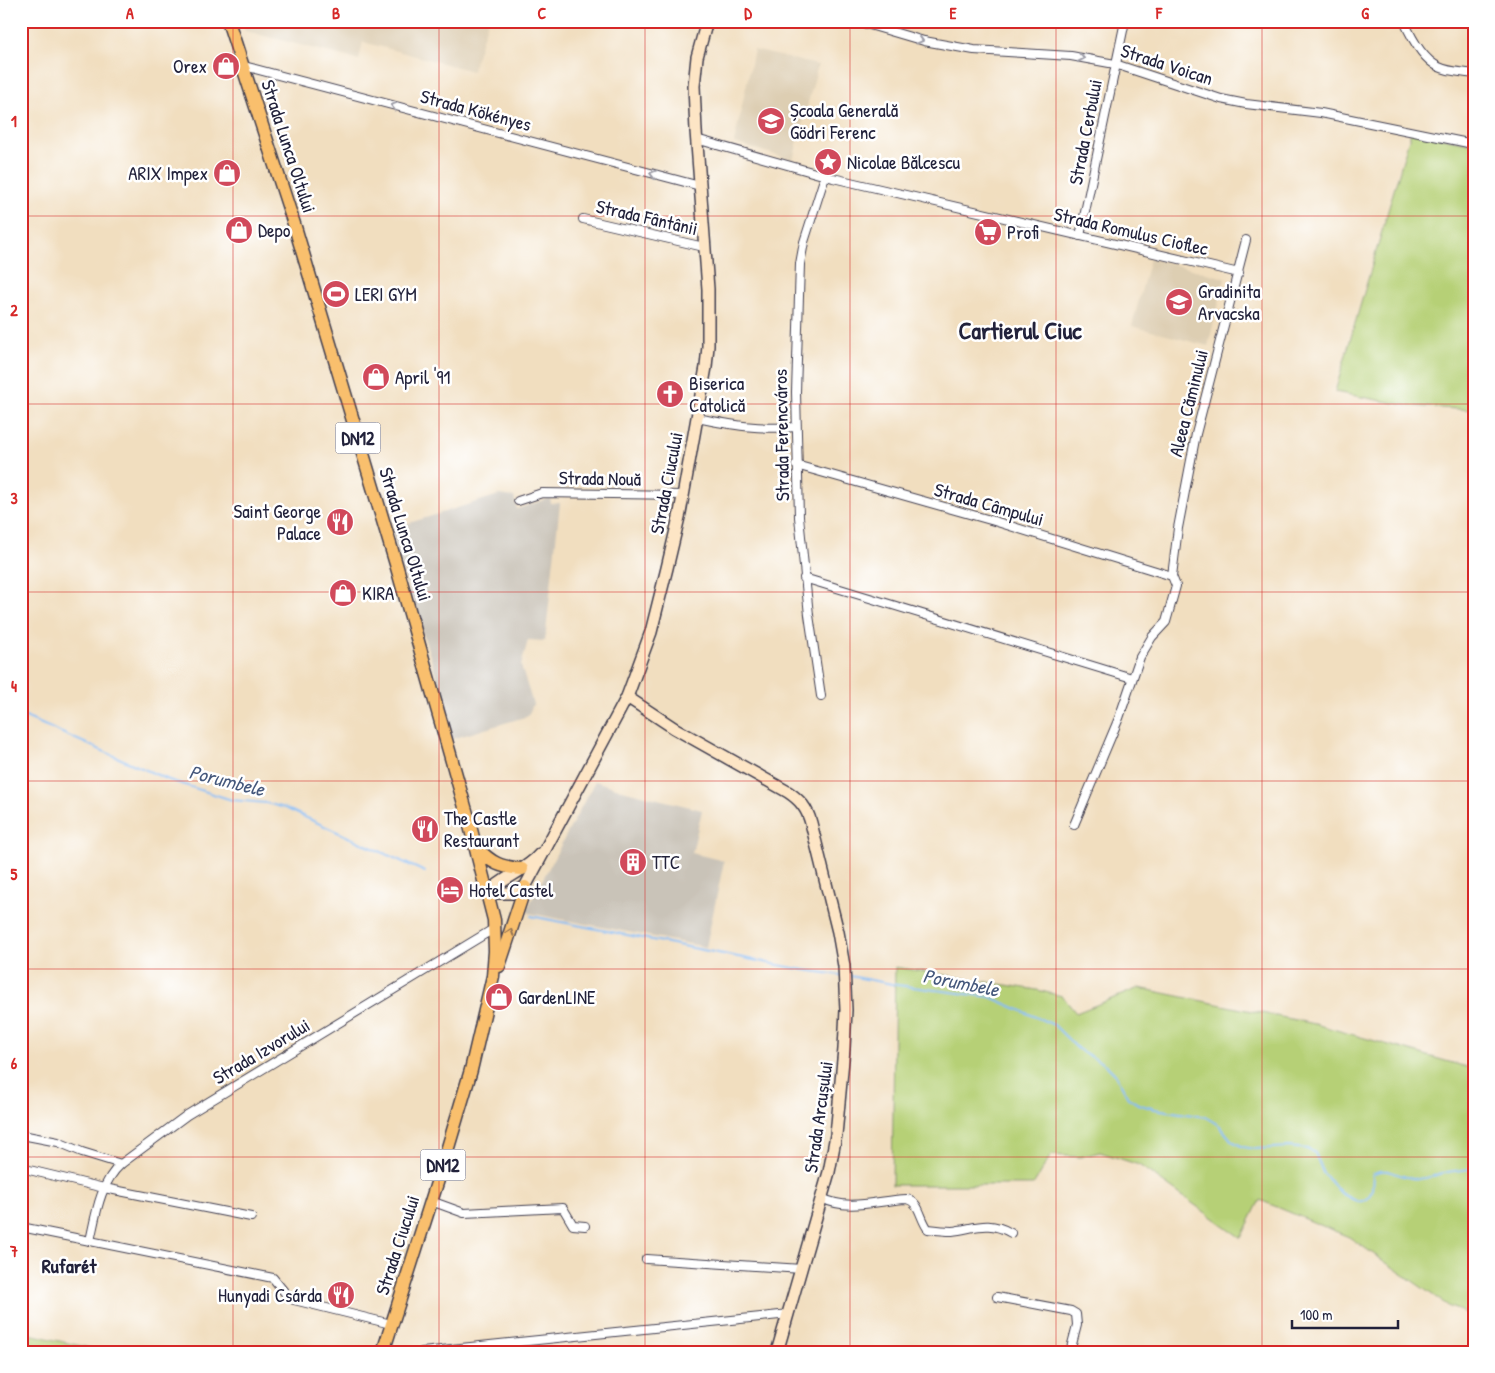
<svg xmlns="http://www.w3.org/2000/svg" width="1495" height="1373" viewBox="0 0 1495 1373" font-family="'Patrick Hand',sans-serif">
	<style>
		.built { fill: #ddceb2 }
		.industrial { fill: #c9c3b8 }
		.green { fill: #b6d076; stroke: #6c7958 }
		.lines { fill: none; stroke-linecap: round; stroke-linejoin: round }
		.stream { stroke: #85bcf5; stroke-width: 2 }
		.street-casing { stroke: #413e4f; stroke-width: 10 }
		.secondary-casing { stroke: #413e4f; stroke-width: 14 }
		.primary-casing { stroke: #413e4f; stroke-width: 15 }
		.street { stroke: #fff; stroke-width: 8 }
		.secondary { stroke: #fde5c5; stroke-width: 11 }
		.primary { stroke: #f9bf6d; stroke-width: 12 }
		.oneway { stroke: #9c9ca7 }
		.oneway2 { stroke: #8e7054 }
		.grid { fill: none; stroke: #d62828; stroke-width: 1; stroke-opacity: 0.55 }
		.labels { text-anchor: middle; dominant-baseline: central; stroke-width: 5; stroke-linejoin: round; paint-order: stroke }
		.shield { fill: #fff; stroke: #646476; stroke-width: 1 }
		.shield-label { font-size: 18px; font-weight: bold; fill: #22223b }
		.street-label { font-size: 19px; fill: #22223b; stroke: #fff }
		.poi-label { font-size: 19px; fill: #22223b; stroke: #fff; text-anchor: start }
		.water-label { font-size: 20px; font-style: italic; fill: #45587c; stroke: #fff }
		.neighbourhood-label { font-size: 20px; font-weight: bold; fill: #22223b; stroke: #fff }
		.district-label { font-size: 24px; font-weight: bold; fill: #22223b; stroke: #fff }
		.neatline { fill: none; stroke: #d62828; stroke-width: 2 }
		.grid-label { font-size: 16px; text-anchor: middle; font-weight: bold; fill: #d62828 }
	</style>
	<rect width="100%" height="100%" fill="#fff"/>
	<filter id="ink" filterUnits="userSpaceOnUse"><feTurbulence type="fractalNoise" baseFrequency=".02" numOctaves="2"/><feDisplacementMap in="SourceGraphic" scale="10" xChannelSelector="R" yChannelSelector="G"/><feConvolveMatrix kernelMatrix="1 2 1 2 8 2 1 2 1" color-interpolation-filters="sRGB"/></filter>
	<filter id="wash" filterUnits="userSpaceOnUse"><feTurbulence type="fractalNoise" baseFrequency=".0096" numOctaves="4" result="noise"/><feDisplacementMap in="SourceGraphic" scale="20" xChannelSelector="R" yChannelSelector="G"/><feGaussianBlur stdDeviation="1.12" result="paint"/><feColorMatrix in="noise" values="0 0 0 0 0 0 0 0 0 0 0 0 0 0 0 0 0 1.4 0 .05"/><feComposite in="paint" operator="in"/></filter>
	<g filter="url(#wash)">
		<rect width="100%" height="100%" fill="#f1debf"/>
		<g class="built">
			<path d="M241,21H488L472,71L363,42L359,60L245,31Z"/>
			<path d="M754,50L818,65L793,160L734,143Z"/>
			<path d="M1150,258L1225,278L1208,346L1132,326Z"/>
		</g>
		<g class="industrial">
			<path d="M499,495L514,497L517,509L550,498L551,503H560L545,641L528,640L521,666L533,704L528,716L452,739L436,675L390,529Z"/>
			<path d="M595,781L622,790L702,810L692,853L724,861L706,947L529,913L527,910L528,907Z"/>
		</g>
		<g class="green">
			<path d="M21,99L28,194L21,266Z"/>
			<path d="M1411,132L1474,144V410L1410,406L1335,392Z"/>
			<path d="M21,306L27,372L21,384Z"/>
			<path d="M895,967L1037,990L1062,996L1076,1013L1139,988L1315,1024L1474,1069V1316L1450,1307L1349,1237L1260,1200L1241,1238L1139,1165L1100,1152L1080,1157L1051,1155L1033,1185H892Z"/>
			<path d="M21,1332L107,1352H21Z"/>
		</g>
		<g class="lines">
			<g class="stream">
				<path d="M21,715L169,780L232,800L266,803L285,808L425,872"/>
				<path d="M531,916L804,970L840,975"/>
				<path d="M850,976L897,985L990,997L1054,1025L1078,1049L1106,1065L1115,1074L1128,1098L1141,1105L1155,1109L1205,1117L1219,1125L1232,1141L1243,1147L1255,1149L1289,1147L1307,1149L1315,1153L1323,1173L1341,1193L1358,1202L1365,1200L1369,1196L1372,1191L1373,1174C1384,1166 1396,1175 1407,1177C1427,1182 1436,1173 1454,1171C1461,1170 1467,1170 1474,1168"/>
			</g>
		</g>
	</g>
	<g filter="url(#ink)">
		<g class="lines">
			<g class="street-casing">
				<g id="street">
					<path d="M856,21L924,41L974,50L1071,56L1115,64L1221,99L1246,104L1321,113L1468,143"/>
					<path d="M1404,21C1411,37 1422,59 1439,67C1449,72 1463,72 1474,74"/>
					<path d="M244,66L700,186"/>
					<path d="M696,139L833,178L1239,273"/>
					<path d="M583,219L704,247"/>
					<path d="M1080,236L1125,21"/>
					<path d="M697,418C732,425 759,430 796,427"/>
					<path d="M796,465L994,521L1172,576"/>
					<path d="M518,501L542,493L683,495"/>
					<path d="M804,578L1132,678"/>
					<path d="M821,696L809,615L799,517L796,392L800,264L804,242L825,176"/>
					<path d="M1074,825L1119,718L1140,657L1152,637L1166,622L1176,586L1172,576L1178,528L1196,434L1246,240"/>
					<path d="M27,1136L58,1142L82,1152L121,1164"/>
					<path d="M21,1168L104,1188L251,1217"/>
					<path d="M822,1198C848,1212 879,1200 907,1199C920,1202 920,1219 928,1229C936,1230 944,1231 952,1231C976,1228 988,1220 1011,1233"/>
					<path d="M431,1201L464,1213L563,1208L573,1225L585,1226"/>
					<path d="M21,1227L273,1278L286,1294L294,1300L391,1324"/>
					<path d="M90,1241C96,1214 100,1183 121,1164L187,1115L495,928"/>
					<path d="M646,1259L802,1269"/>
					<path d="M997,1297L1071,1311L1076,1314L1077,1325L1070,1352"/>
					<path d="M422,1352L789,1314"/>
				</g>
			</g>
			<g class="secondary-casing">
				<g id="secondary">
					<path d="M627,697L674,728L788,792C800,800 807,808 811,823L838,932L844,966L846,1010L844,1049L836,1135L829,1172L777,1352"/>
					<path d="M488,893H511L525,887L627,697L651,632L667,568L680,513L706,367L708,346V289L696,131L694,86L697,57L707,21"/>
					<path d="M488,893C503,877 526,871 540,854"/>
				</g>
			</g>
			<g class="primary-casing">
				<g id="primary">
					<path d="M228,21L295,227L396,564L467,814L494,920L495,951L493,976L471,1070L444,1161L383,1352"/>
					<path d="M477,848C492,864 501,867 522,869"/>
					<path d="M499,966L525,887"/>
				</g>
			</g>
			<use href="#street" class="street"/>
			<use href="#secondary" class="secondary"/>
			<use href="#primary" class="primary"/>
		</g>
		<defs><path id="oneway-chevron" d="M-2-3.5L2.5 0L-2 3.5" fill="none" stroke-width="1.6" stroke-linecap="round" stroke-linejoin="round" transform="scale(1.25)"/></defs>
		<g class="oneway">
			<use href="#oneway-chevron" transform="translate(920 40) rotate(15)"/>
			<use href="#oneway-chevron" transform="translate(1081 58) rotate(10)"/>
			<use href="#oneway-chevron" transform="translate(394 106) rotate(-165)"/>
			<use href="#oneway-chevron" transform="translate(653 174) rotate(-165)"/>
		</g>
		<use class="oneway2" href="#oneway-chevron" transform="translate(510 932) rotate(-72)"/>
	</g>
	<path class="grid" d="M233,21V1352M439,21V1352M645,21V1352M850,21V1352M1056,21V1352M1262,21V1352M21,216H1474M21,404H1474M21,592H1474M21,781H1474M21,969H1474M21,1157H1474"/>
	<defs>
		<g id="shop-disc" transform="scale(1.4375)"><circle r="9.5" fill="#d1495b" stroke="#fff"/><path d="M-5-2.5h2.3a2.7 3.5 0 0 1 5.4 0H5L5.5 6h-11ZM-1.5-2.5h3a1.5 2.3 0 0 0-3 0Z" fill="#fff"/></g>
		<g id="school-disc" transform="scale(1.4375)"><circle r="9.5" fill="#d1495b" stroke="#fff"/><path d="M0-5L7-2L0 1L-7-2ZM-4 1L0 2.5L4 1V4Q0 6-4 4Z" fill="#fff"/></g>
		<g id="sight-disc" transform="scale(1.4375)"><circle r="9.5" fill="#d1495b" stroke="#fff"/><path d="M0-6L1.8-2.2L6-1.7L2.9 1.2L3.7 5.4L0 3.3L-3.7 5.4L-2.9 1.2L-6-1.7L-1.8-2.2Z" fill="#fff"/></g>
		<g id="supermarket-disc" transform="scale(1.4375)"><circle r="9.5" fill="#d1495b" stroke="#fff"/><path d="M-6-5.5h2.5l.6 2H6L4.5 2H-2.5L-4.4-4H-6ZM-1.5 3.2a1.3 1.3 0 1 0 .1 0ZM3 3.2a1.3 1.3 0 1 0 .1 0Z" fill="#fff"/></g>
		<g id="stadium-disc" transform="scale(1.4375)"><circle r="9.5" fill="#d1495b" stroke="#fff"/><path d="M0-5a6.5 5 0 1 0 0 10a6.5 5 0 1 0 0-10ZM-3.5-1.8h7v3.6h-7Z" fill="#fff"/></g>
		<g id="church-disc" transform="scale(1.4375)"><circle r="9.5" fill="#d1495b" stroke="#fff"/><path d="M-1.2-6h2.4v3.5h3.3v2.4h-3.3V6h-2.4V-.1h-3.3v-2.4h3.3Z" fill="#fff"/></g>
		<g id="restaurant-disc" transform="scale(1.4375)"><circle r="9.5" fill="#d1495b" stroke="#fff"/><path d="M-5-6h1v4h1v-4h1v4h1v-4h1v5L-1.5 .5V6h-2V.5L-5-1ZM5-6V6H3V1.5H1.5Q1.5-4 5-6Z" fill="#fff"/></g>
		<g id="building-disc" transform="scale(1.4375)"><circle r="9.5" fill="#d1495b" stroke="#fff"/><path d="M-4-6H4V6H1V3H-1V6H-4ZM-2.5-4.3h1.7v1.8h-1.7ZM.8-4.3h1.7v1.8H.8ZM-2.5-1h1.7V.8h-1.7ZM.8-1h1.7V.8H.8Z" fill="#fff"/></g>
		<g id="hotel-disc" transform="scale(1.4375)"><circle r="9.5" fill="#d1495b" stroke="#fff"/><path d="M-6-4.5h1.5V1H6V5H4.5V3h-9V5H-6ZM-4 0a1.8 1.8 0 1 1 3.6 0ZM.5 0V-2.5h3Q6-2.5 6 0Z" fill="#fff"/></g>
	</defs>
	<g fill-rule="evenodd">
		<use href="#shop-disc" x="226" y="66"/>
		<use href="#school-disc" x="771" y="121"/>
		<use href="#sight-disc" x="828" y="162"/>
		<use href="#shop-disc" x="227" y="173"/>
		<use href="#shop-disc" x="239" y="230"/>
		<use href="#supermarket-disc" x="988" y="232"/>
		<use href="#stadium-disc" x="336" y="294"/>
		<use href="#school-disc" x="1179" y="302"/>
		<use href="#shop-disc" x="376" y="377"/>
		<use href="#church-disc" x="670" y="394"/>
		<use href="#restaurant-disc" x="340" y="522"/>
		<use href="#shop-disc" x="343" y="593"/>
		<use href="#restaurant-disc" x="425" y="829"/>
		<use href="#building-disc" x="633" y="862"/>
		<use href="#hotel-disc" x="450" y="890"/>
		<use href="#shop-disc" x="499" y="997"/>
		<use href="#restaurant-disc" x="341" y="1295"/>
	</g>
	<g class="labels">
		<g class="shield">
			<rect x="335.5" y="422.5" width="45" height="31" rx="4"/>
			<rect x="420.5" y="1149.5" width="45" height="31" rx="4"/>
		</g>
		<g class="shield-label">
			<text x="358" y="438">DN12</text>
			<text x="443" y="1165">DN12</text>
		</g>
		<g class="street-label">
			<text transform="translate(1167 64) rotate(18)">Strada Voican</text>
			<text transform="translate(476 110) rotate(15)">Strada Kökényes</text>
			<text transform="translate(1085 132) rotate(-79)">Strada Cerbului</text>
			<text transform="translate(289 146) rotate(72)">Strada Lunca Oltului</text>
			<text transform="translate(647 217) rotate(13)">Strada Fântânii</text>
			<text transform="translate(1131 231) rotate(13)">Strada Romulus Cioflec</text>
			<text transform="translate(1188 403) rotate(-76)">Aleea Căminului</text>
			<text transform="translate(781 435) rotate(-91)">Strada Ferencváros</text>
			<text transform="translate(600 478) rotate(1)">Strada Nouă</text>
			<text transform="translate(666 483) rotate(-79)">Strada Ciucului</text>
			<text transform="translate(989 504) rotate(16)">Strada Câmpului</text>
			<text transform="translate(406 534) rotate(73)">Strada Lunca Oltului</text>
			<text transform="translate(261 1051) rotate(-31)">Strada Izvorului</text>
			<text transform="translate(818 1117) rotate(-82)">Strada Arcușului</text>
			<text transform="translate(397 1245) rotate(-72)">Strada Ciucului</text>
		</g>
		<g class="poi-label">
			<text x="207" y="66" text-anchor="end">Orex</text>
			<text x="790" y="110">Școala Generală<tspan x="790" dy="22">Gödri Ferenc</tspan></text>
			<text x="847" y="162">Nicolae Bălcescu</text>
			<text x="208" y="173" text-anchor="end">ARIX Impex</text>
			<text x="258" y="230">Depo</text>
			<text x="1007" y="232">Profi</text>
			<text x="1198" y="291">Gradinita<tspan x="1198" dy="22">Arvacska</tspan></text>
			<text x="355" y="294">LERI GYM</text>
			<text x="395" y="377">April '91</text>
			<text x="689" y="383">Biserica<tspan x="689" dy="22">Catolică</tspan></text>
			<text x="321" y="511" text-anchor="end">Saint George<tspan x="321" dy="22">Palace</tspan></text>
			<text x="362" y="593">KIRA</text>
			<text x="444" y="818">The Castle<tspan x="444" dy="22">Restaurant</tspan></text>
			<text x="652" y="862">TTC</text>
			<text x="469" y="890">Hotel Castel</text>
			<text x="518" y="997">GardenLINE</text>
			<text x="322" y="1295" text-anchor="end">Hunyadi Csárda</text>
		</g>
		<g class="water-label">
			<text transform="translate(227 780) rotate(14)">Porumbele</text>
			<text transform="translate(961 982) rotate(11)">Porumbele</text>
		</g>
		<g class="neighbourhood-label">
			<text x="69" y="1265">Rufarét</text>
		</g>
		<g class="district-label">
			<text x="1020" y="330">Cartierul Ciuc</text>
		</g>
	</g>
	<rect width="1495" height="1373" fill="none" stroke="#fff" stroke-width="55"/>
	<path d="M1292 1320v8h106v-8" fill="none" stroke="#22223b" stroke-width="2.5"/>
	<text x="1300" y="1320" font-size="15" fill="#22223b" stroke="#ffffff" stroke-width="4" paint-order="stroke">100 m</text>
	<rect x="28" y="28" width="1440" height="1318" class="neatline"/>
	<g class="grid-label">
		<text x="130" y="19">A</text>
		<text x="336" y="19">B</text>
		<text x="542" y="19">C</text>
		<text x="748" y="19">D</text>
		<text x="953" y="19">E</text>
		<text x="1159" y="19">F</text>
		<text x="1365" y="19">G</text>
		<text x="14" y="127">1</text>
		<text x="14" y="316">2</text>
		<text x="14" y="504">3</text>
		<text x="14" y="692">4</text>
		<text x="14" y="880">5</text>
		<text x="14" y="1069">6</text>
		<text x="14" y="1257">7</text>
	</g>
</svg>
